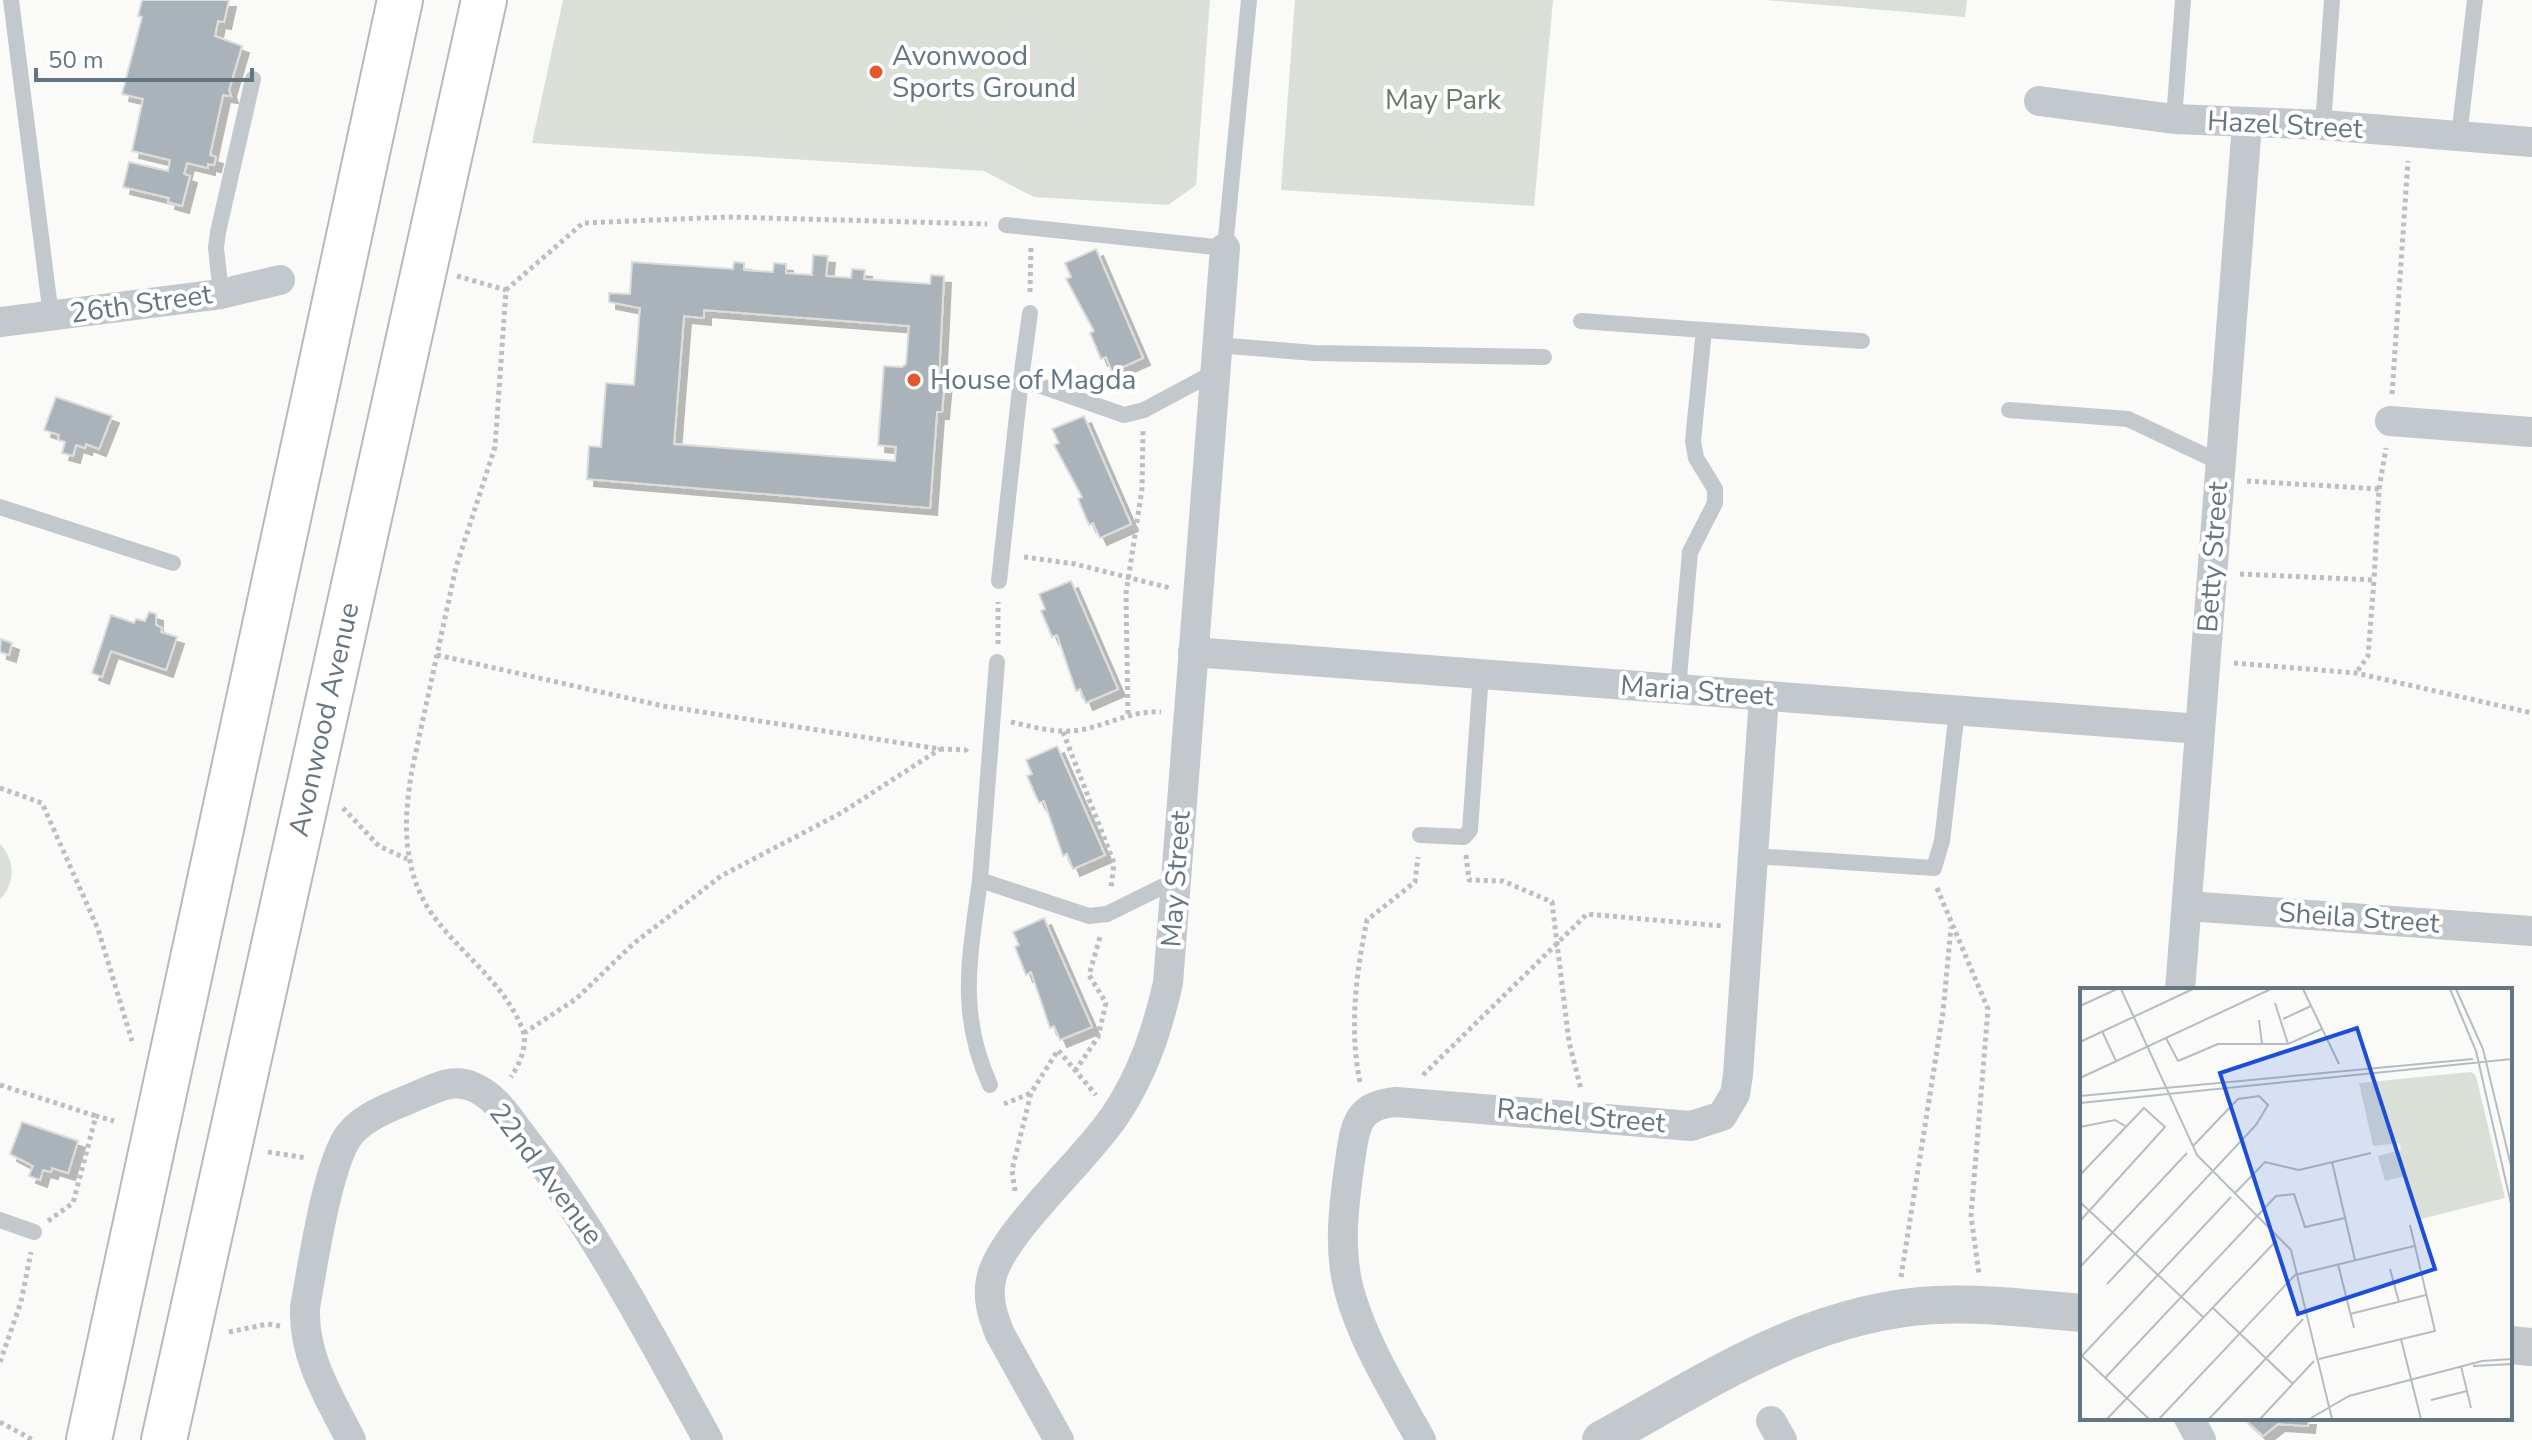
<svg xmlns="http://www.w3.org/2000/svg" width="2532" height="1440" viewBox="0 0 2532 1440" font-family="'Nunito Sans',sans-serif">
	<style>
		.green { fill: #dadfd7 }
		.building { fill: #aab3b9; stroke: #dcdcda; stroke-width: 2; fill-rule: evenodd; filter: url(#shadow) }
		.lines { fill: none; stroke-linecap: round; stroke-linejoin: round }
		.secondary-casing { stroke: #b3babf; stroke-width: 48 }
		.path { stroke: #bbbfc2; stroke-width: 5; stroke-dasharray: 4 4; stroke-linecap: butt }
		.service { stroke: #c3c8cc; stroke-width: 16 }
		.minor { stroke: #c3c8cc; stroke-width: 30 }
		.tertiary { stroke: #c3c8cc; stroke-width: 38 }
		.secondary { stroke: #fff; stroke-width: 44 }
		.poi-dot { fill: #e4572e; stroke: #fff; stroke-width: 3 }
		.labels { text-anchor: middle; dominant-baseline: central; stroke-width: 8; stroke-linejoin: round; paint-order: stroke }
		.poi-label { font-size: 28px; fill: #657683; stroke: #fff; text-anchor: start }
		.park-label { font-size: 28px; fill: #687a64; stroke: #fff }
		.street-label { font-size: 28px; fill: #657683; stroke: #fff }
		.inset-road { fill: none; stroke: #b5bdc2; stroke-width: 2 }
		.view { fill: #1d4ed8; fill-opacity: 0.15; stroke: #1d4ed8; stroke-width: 4 }
		.inset-edge { fill: none; stroke: #657683; stroke-width: 4 }
	</style>
	<defs>
		<filter id="shadow"><feDropShadow dx="7" dy="7" stdDeviation="0" flood-color="#0004"/></filter>
	</defs>
	<rect width="100%" height="100%" fill="#fafaf8"/>
	<g class="green">
		<path d="M563,0H1210L1196,185L1168,205L1034,197L984,171L532,143Z"/>
		<path d="M1295,0H1553L1534,206L1281,190Z"/>
		<path d="M1765,0H1967L1965,17Z"/>
		<path d="M0,844C15,860 16,883 0,899Z"/>
	</g>
	<g class="building">
		<path d="M142,0H229L224,22L218,21L215,36L242,46L229,90L231,96L223,95L210,155L216,157L214,165L208,164V168L187,163L184,174L190,176L182,206L168,202L169,198L123,187L129,162L168,171L170,160L132,151L143,99L122,94L142,17L138,16Z"/>
		<path d="M1096,249L1143,358L1112,372L1106,357L1101,359L1090,333L1094,331L1066,279L1071,277L1065,263Z"/>
		<path d="M813,255L828,256L826,276L851,278L852,269L865,270L864,279L930,284L931,275L944,276L939,378H945L942,412H937L930,508L587,479L589,446L601,447L606,383L634,385L640,308L609,302V293L630,294L632,262L733,269L734,262L744,263V270L773,272L774,263L786,264V273L812,275ZM704,310L909,326L906,364L902,367L884,366L878,445L896,447L895,461L674,444L684,316L704,318Z"/>
		<path d="M56,397L112,416L99,449L86,444L85,448L76,445L73,456L62,453L65,442L58,440L59,435L44,430Z"/>
		<path d="M1084,416L1131,524L1100,538L1093,523L1089,525L1078,499L1082,497L1054,445L1059,443L1052,429Z"/>
		<path d="M1071,581L1118,689L1086,703L1080,689L1076,691L1057,635L1052,637L1041,611L1045,609L1039,594Z"/>
		<path d="M149,612L156,614V625L162,628L161,632L177,637L166,670L111,651L102,677L92,673L111,615L134,623L136,619L145,621Z"/>
		<path d="M1,639L12,643L9,655L0,652Z"/>
		<path d="M1057,746L1105,855L1073,869L1067,854L1063,856L1044,801L1039,803L1027,776L1032,774L1026,760Z"/>
		<path d="M1044,918L1092,1027L1060,1040L1054,1026L1050,1028L1031,972L1026,975L1015,947L1019,945L1013,932Z"/>
		<path d="M22,1122L78,1141L68,1173L52,1168L51,1172L43,1170L40,1180L29,1176L33,1166L10,1154Z"/>
		<path d="M2243,1418H2309L2308,1426L2278,1424L2263,1436Z"/>
	</g>
	<g class="lines">
		<g class="secondary-casing">
			<g id="secondary">
				<path d="M89,1440L400,0"/>
				<path id="s1" d="M164,1440L484,0"/>
			</g>
		</g>
		<g class="path">
			<path d="M457,276L506,290L495,447L456,567L412,770C404,815 402,861 425,903C451,948 505,980 523,1031C528,1046 519,1065 511,1077"/>
			<path d="M506,290L583,223L728,217L987,224"/>
			<path d="M1030,292L1031,246"/>
			<path d="M2392,394L2408,161"/>
			<path d="M2247,481L2379,489L2374,580"/>
			<path d="M2379,489L2386,448"/>
			<path d="M1024,557L1075,564L1170,588"/>
			<path d="M2240,574L2374,580L2368,656L2356,673"/>
			<path d="M998,644V602"/>
			<path d="M437,655L663,706L940,749L966,750L969,746"/>
			<path d="M2234,663L2356,673L2532,713"/>
			<path d="M1128,714L1126,594L1142,489L1143,431"/>
			<path d="M1011,722C1034,727 1057,734 1080,730C1109,725 1131,710 1161,712"/>
			<path d="M1063,732L1114,863L1111,889"/>
			<path d="M0,788L42,803L98,929L132,1041"/>
			<path d="M343,808L379,846L407,859"/>
			<path d="M1466,855L1469,880L1503,881L1552,902L1569,1042L1581,1089"/>
			<path d="M1937,888L1988,1009L1971,1216L1979,1274"/>
			<path d="M524,1033L576,999L633,944L721,876L841,813L940,749"/>
			<path d="M1075,1071L1098,1037L1106,1003L1089,975L1101,934"/>
			<path d="M1423,1075L1587,914L1722,926"/>
			<path d="M1360,1082C1349,1029 1356,973 1367,920L1415,882L1418,857"/>
			<path d="M0,1085L96,1116"/>
			<path d="M1004,1104L1031,1093"/>
			<path d="M268,1152L307,1158"/>
			<path d="M1015,1191L1012,1170L1031,1093L1058,1050L1096,1095"/>
			<path d="M48,1221L73,1203L96,1116L114,1121"/>
			<path d="M1901,1277L1943,1012L1951,927"/>
			<path d="M229,1332L268,1324L280,1326"/>
			<path d="M0,1362L21,1302L31,1252"/>
			<path d="M0,1422L33,1440"/>
		</g>
		<g class="service">
			<path d="M11,0L51,316"/>
			<path d="M2174,119L2183,0"/>
			<path d="M2323,125L2332,0"/>
			<path d="M2459,136L2475,0"/>
			<path d="M1006,225L1225,248L1249,0"/>
			<path d="M221,294L216,248L218,232L253,79"/>
			<path d="M1581,321L1704,330L1693,441L1696,458L1715,489V503L1690,552L1678,689"/>
			<path d="M1704,330L1862,341"/>
			<path d="M1217,345L1314,353L1544,357"/>
			<path d="M1021,379L1030,313"/>
			<path d="M2009,410L2128,419L2221,463"/>
			<path d="M0,507L173,563"/>
			<path d="M999,581L1021,379L1124,415L1144,410L1215,372"/>
			<path d="M997,662L980,880L1089,916L1107,914L1174,881"/>
			<path d="M1420,835L1464,837L1470,830L1481,674"/>
			<path d="M1754,856L1934,868L1942,841L1957,711"/>
			<path d="M980,880C970,957 957,1012 990,1085"/>
			<path d="M0,1220L34,1232"/>
		</g>
		<g class="minor">
			<path d="M2039,101L2174,119L2323,125L2532,142"/>
			<path d="M0,322L221,294L280,280"/>
			<path d="M2390,421L2532,432"/>
			<path d="M1193,652L2200,729"/>
			<path d="M2187,906L2532,931"/>
			<path d="M2180,990L2247,124"/>
			<path d="M2189,1418L2201,1440"/>
			<path d="M1771,1421L1782,1440"/>
			<path d="M351,1440C329,1397 303,1357 305,1307C312,1270 328,1158 351,1133C366,1115 393,1106 414,1097C432,1090 451,1078 471,1086C496,1095 510,1121 526,1141C598,1234 651,1337 708,1440"/>
			<path d="M1059,1440L1000,1334C993,1317 987,1299 991,1280C998,1236 1088,1158 1116,1114C1143,1073 1157,1031 1168,983L1225,248"/>
			<path d="M1421,1440C1395,1393 1363,1342 1349,1290C1338,1249 1344,1203 1350,1161C1355,1127 1356,1105 1396,1102L1691,1126L1722,1116L1735,1094L1738,1075L1764,696"/>
		</g>
		<g class="tertiary">
			<path d="M2510,1345L2532,1347"/>
			<path d="M1601,1440C1708,1381 1810,1311 1936,1305C1985,1303 2034,1309 2082,1313"/>
		</g>
		<use href="#secondary" class="secondary"/>
	</g>
	<g class="poi-dot">
		<circle cx="876" cy="72" r="8"/>
		<circle cx="914" cy="380" r="8"/>
	</g>
	<g class="labels">
		<g class="poi-label">
			<text x="892" y="56">Avonwood<tspan x="892" dy="32">Sports Ground</tspan></text>
			<text x="930" y="380">House of Magda</text>
		</g>
		<g class="park-label">
			<text x="1443" y="100">May Park</text>
		</g>
		<g class="street-label">
			<text transform="translate(2285 125) rotate(3)">Hazel Street</text>
			<text transform="translate(141 304) rotate(-8)">26th Street</text>
			<text transform="translate(2213 557) rotate(-86)">Betty Street</text>
			<text transform="translate(1697 691) rotate(4)">Maria Street</text>
			<text stroke="none"><textPath href="#s1" startOffset="738">Avonwood Avenue</textPath></text>
			<text transform="translate(1176 879) rotate(-86)">May Street</text>
			<text transform="translate(2359 918) rotate(4)">Sheila Street</text>
			<text transform="translate(1581 1116) rotate(5)">Rachel Street</text>
			<text transform="translate(546 1174) rotate(53)">22nd Avenue</text>
		</g>
	</g>
	<g transform="translate(2080 988)">
		<rect width="432" height="432" fill="#fafaf8"/>
		<path d="M391,84L396,88L425,210L341,231L336,228L326,188L305,193L298,168L321,162L319,155L293,158L279,95Z" fill="#dadfd7"/>
		<path class="inset-road" d="M41,1L117,167L211,262L252,431M223,1L259,76M370,1L396,63L432,220M376,1L403,61L432,182M195,15L208,56M0,18L37,1M203,31L231,18M179,32L182,56M22,43L36,73M86,50L98,73M0,54L113,1M98,73L138,56H208L242,41M0,90L191,1M0,108L393,71M0,115L432,71M0,139L35,132L45,138M252,174L275,272M0,187L64,120L85,139L0,233M155,205L185,174L219,182L291,165M0,214L124,330M258,276L274,340M0,279L107,165M310,281L319,314M27,296L176,137L188,117L179,108L158,111L113,158M133,320L213,396M270,326L346,307M321,351L341,431M1,367L69,431M0,370L151,209M239,371L355,343L330,237M381,378L391,420M393,378L432,376M25,390L196,208L214,206L225,239L265,230M351,412L387,403M231,430L269,408L402,373L432,371M27,431L196,253M79,431L215,287L334,258M129,431L223,331M180,431L234,373"/>
		<path class="view" d="M277,40L355,281L218,326L140,85Z"/>
		<rect width="432" height="432" class="inset-edge"/>
	</g>
	<path d="M36 68v12h216v-12" fill="none" stroke="#657683" stroke-width="4"/>
	<text x="48" y="68" font-size="24" fill="#657683" stroke="#ffffff" stroke-width="6" paint-order="stroke">50 m</text>
</svg>
